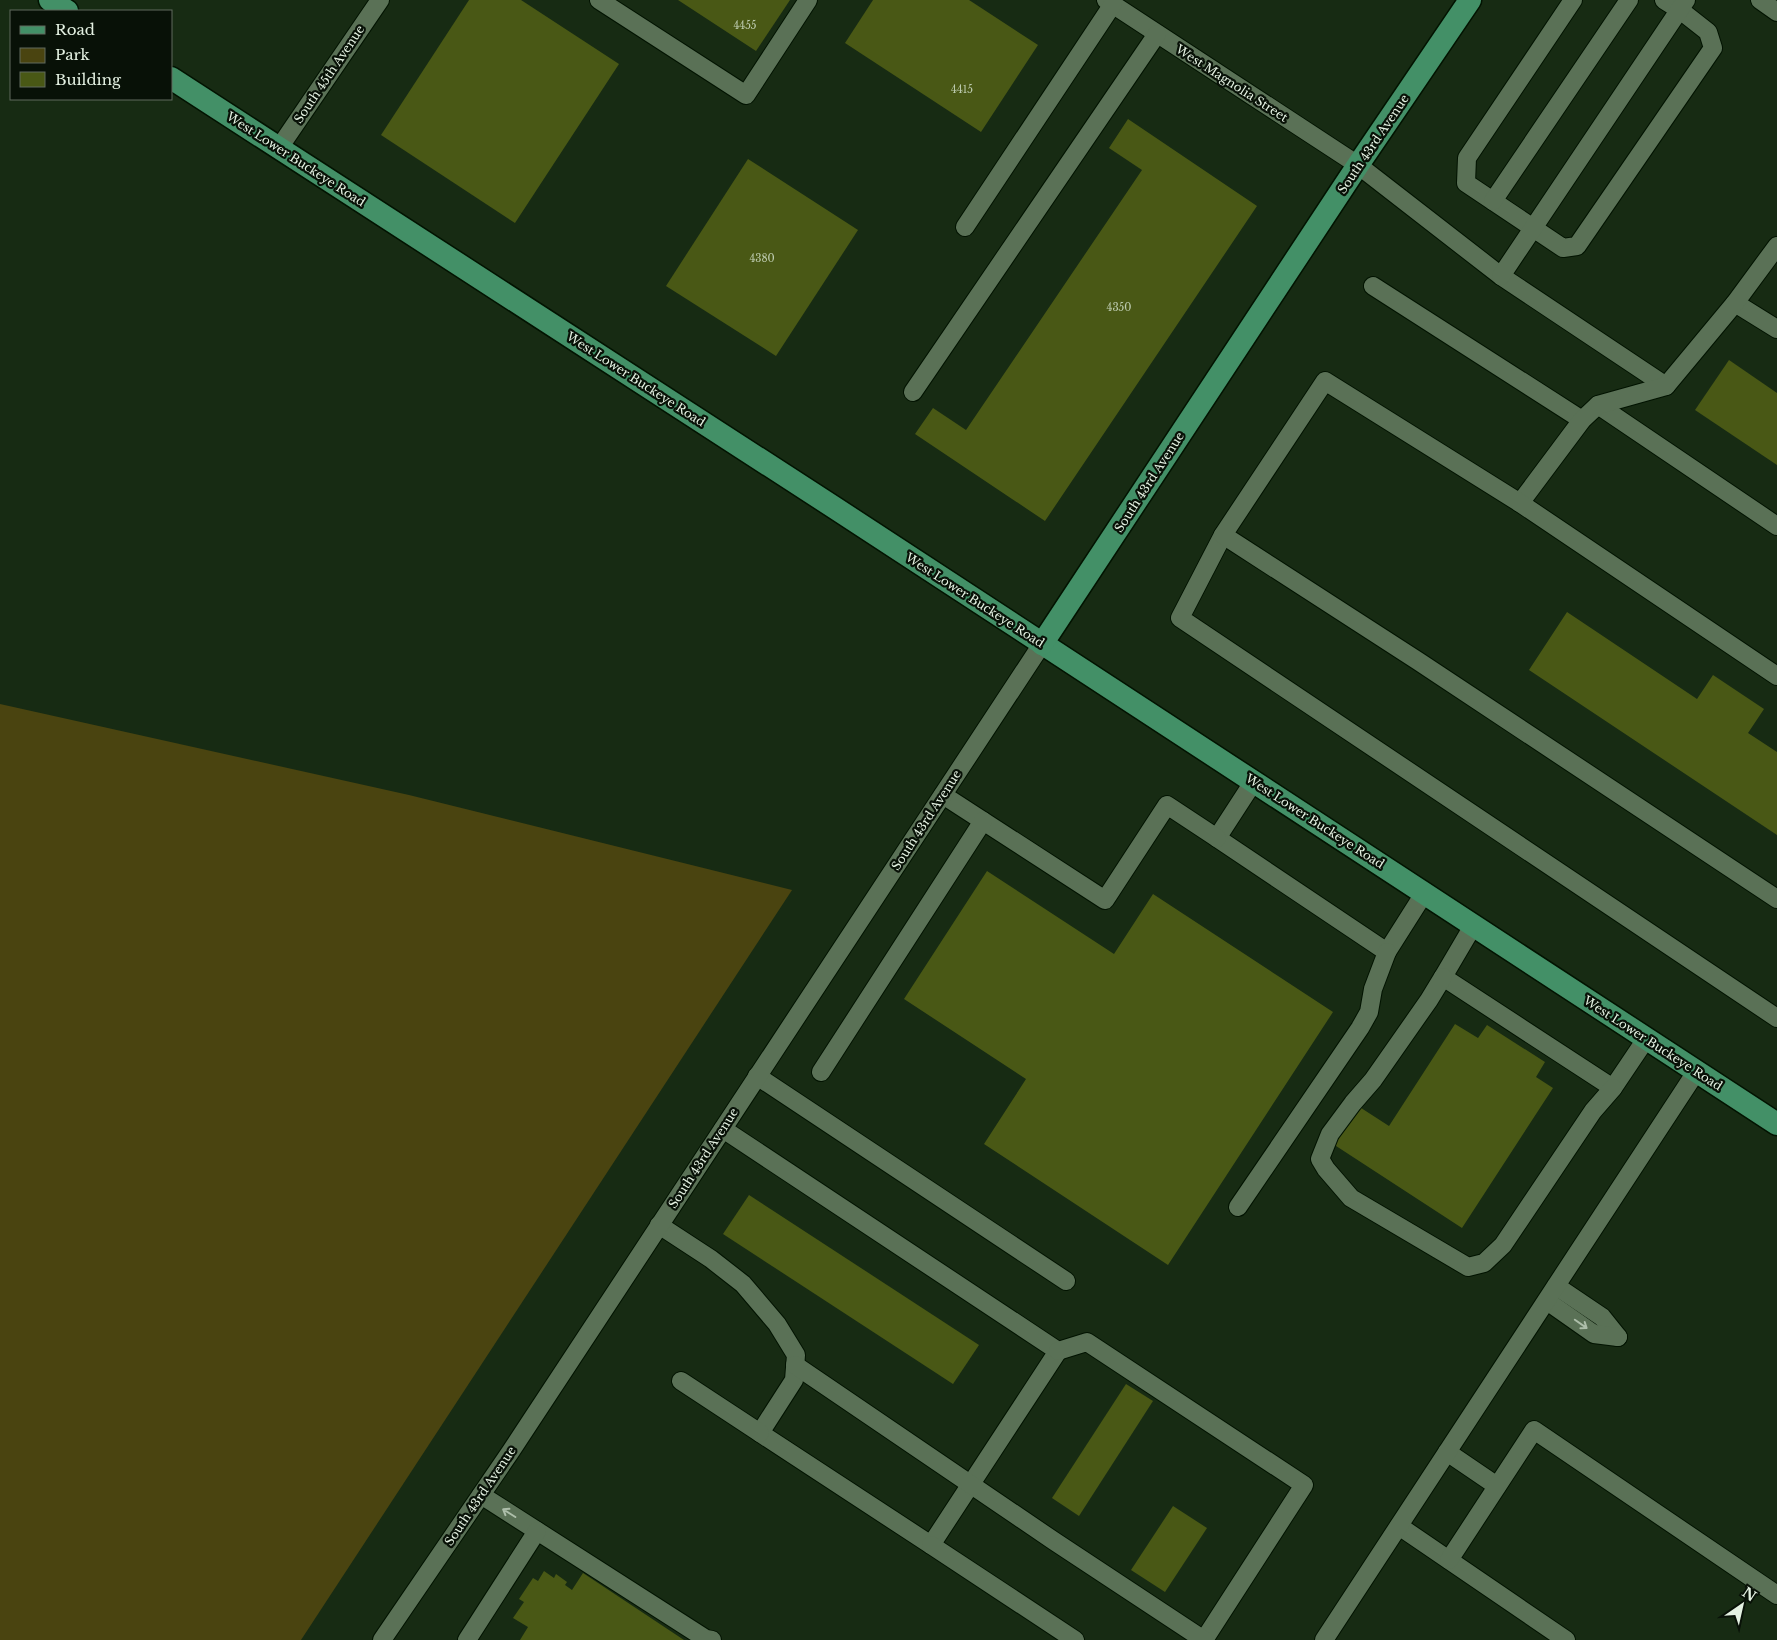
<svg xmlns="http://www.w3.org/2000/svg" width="1777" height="1640" viewBox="0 0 1777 1640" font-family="'Libre Baskerville',serif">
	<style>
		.green { fill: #4a4410 }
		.building { fill: #495815 }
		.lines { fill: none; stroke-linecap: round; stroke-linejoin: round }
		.minor-casing { stroke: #021301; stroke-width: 20 }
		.major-casing { stroke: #021301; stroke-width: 25 }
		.minor { stroke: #5a7156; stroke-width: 18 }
		.major { stroke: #439067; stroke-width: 22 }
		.oneway { stroke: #adbeaa }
		.labels { text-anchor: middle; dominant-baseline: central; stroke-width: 4.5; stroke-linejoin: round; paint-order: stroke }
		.number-label { font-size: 10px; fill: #bdcbaf }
		.street-label { font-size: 12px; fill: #e4f1e2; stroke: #081107 }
	</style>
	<rect width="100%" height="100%" fill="#172b13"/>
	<path class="green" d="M0,704L409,795L792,890L301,1640H0Z"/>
	<g class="building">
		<path d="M469,0H521L619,64L515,223L381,135Z"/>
		<path d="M678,0H790L756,51Z"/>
		<path d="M873,0H969L1038,45L981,132L845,43Z"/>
		<path d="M1128,119L1257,206L1045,521L915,434L933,408L966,430L1142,170L1109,148Z"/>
		<path d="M748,159L858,230L776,356L666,286Z"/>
		<path d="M1729,360L1777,393V465L1695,410Z"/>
		<path d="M1567,612L1697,699L1713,675L1764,709L1748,733L1777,752V835L1529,670Z"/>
		<path d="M987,871L1114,954L1153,894L1333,1012L1168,1265L984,1144L1026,1079L904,999Z"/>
		<path d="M1455,1024L1478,1038L1487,1025L1545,1062L1536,1077L1553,1088L1462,1228L1333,1144L1358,1106L1389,1126Z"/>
		<path d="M749,1195L979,1345L953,1384L723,1234Z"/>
		<path d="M1126,1384L1153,1401L1079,1516L1052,1498Z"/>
		<path d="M1173,1506L1207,1528L1165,1592L1131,1570Z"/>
		<path d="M544,1571L554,1578L556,1574L567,1582L565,1585L572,1590L583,1573L684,1640H520L528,1627L513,1618L524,1602L519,1599L533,1578L538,1581Z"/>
	</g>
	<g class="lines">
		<g class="minor-casing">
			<g id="minor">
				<path d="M599,0L746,95L808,0"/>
				<path d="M1106,0L1358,165L1501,276L1666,386"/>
				<path d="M1573,0L1467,158L1466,183L1563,248L1577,246L1713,48L1708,32L1680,10L1664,0"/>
				<path d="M1760,0L1777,12"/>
				<path d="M279,148L380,0"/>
				<path d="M1493,201L1629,0"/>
				<path d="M965,227L1113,4"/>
				<path d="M1501,276L1686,0"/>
				<path d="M1373,286L1582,420"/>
				<path d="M1735,303L1777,329"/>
				<path d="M913,392L1157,34"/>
				<path d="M1598,405L1777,526"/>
				<path d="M1520,503L1582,420L1598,405L1666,386L1735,303L1777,246"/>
				<path d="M1223,535L1180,618L1777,1018"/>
				<path d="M1777,676L1520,503L1325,381L1223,535L1418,661L1777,899"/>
				<path d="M1254,781L1217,838L1387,952L1425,892"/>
				<path d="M943,795L1105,900L1167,805L1217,838"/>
				<path d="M1473,926L1443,977L1613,1088L1646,1039"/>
				<path d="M1443,977L1429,1000L1373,1080L1353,1103L1330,1134L1320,1159L1326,1169L1351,1198L1468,1267L1484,1263L1503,1245L1593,1111L1613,1088"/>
				<path d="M821,1072L983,821"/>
				<path d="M757,1076L1066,1281"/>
				<path d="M1238,1207L1360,1028L1369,1012L1373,989L1387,952"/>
				<path d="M659,1225L711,1259L743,1284L777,1324L796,1355L794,1380L760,1433L931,1545L1058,1351L723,1129"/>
				<path d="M1556,1286L1602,1317L1618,1337"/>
				<path d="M1547,1301L1594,1334L1618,1337"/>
				<path d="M1058,1351L1087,1342L1304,1485L1204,1640"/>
				<path d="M795,1365L1054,1541L1204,1640"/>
				<path d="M681,1381L760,1433"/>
				<path d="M1447,1452L1497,1486"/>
				<path d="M481,1495L706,1639L712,1640"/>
				<path d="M1399,1526L1566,1640"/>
				<path d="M931,1545L1075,1640"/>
				<path d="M1449,1560L1534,1430L1777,1595"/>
				<path d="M382,1640L511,1451L1042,644"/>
				<path d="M467,1640L537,1531"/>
				<path d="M1324,1640L1696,1072"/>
			</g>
		</g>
		<g class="major-casing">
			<g id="major">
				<path d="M50,0L67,11"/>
				<path d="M171,78L835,508L1777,1124"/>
				<path d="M1042,644L1358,165L1470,0"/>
			</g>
		</g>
		<use href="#minor" class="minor"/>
		<use href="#major" class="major"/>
	</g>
	<defs><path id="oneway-shaft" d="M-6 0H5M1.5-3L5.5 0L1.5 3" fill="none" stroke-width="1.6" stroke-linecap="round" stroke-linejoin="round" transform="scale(1.25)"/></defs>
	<g class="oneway">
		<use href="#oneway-shaft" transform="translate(1581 1324) rotate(35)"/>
		<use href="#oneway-shaft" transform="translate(509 1513) rotate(-148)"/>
	</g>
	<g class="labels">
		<g class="number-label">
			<text x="745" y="25">4455</text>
			<text x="962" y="89">4415</text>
			<text x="762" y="258">4380</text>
			<text x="1119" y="307">4350</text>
		</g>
		<g class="street-label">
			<text transform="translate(329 74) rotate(-56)">South 45th Avenue</text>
			<text transform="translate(1232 83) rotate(33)">West Magnolia Street</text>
			<text transform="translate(1373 144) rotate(-56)">South 43rd Avenue</text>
			<text transform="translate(296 159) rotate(33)">West Lower Buckeye Road</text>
			<text transform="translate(636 379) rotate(33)">West Lower Buckeye Road</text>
			<text transform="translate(1149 482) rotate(-57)">South 43rd Avenue</text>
			<text transform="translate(975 600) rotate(33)">West Lower Buckeye Road</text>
			<text transform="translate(926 820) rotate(-57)">South 43rd Avenue</text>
			<text transform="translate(1315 821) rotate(33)">West Lower Buckeye Road</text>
			<text transform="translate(1653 1043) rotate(33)">West Lower Buckeye Road</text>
			<text transform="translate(703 1158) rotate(-57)">South 43rd Avenue</text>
			<text transform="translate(480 1496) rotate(-56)">South 43rd Avenue</text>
		</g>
	</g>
	<rect x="10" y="10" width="162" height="90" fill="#081107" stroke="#606b5f"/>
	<rect x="20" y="26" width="25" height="8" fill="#439067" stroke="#606b5f"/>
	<text x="55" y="35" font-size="15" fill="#e4f1e2">Road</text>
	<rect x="20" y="48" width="25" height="15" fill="#4a4410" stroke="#606b5f"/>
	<text x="55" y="60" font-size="15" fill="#e4f1e2">Park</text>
	<rect x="20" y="72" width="25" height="15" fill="#495815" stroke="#606b5f"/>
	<text x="55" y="85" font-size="15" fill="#e4f1e2">Building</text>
	<g transform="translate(1742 1605) rotate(34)" stroke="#081107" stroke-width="4" paint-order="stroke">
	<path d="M0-4L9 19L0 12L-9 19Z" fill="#e4f1e2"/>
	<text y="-8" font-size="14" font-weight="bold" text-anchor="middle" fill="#e4f1e2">N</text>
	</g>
</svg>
